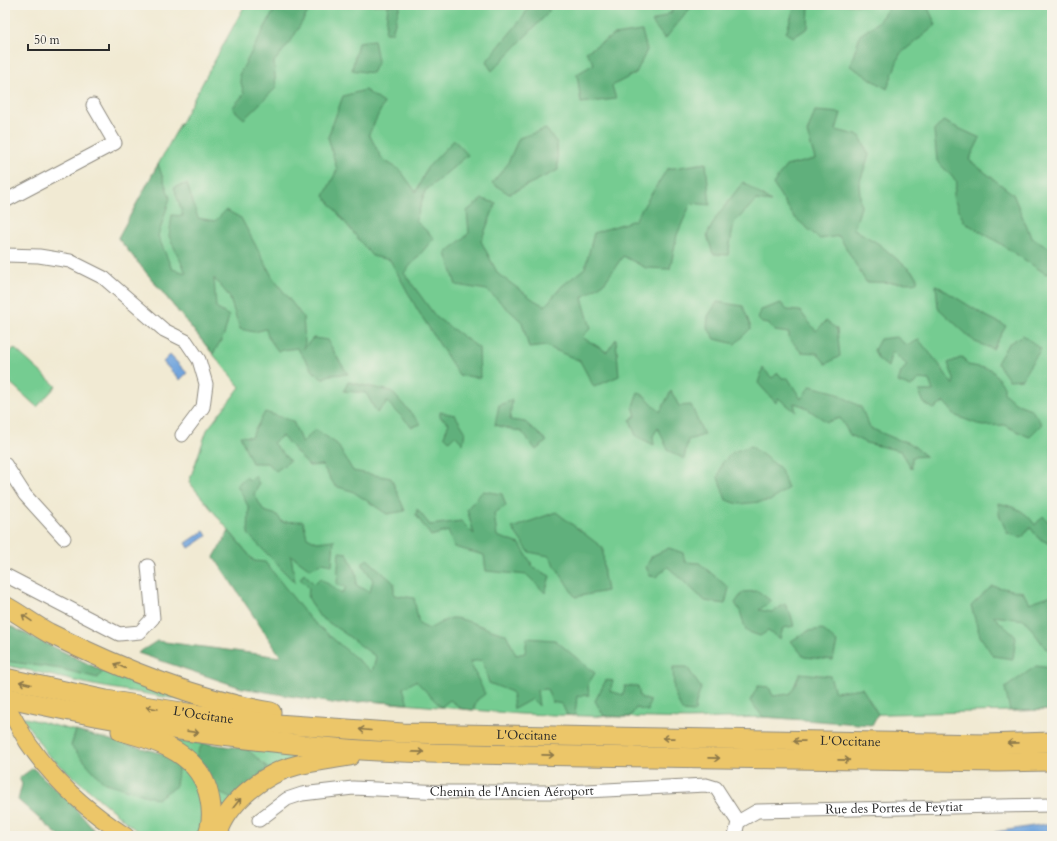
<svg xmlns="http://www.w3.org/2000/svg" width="1057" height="841" viewBox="0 0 1057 841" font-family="Cardo,serif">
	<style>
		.green { fill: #75cc91; stroke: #507c5e }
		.forest { fill: #60b07b; stroke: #466e53 }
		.water { fill: #71a4dd; stroke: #4e6884 }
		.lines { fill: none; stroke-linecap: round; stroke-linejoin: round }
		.minor-casing { stroke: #8e8a7f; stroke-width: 15 }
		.major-casing { stroke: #8e8a7f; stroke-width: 18 }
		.highway-casing { stroke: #8e8a7f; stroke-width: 21 }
		.minor { stroke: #fff; stroke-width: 13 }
		.major { stroke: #ecc669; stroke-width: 16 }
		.highway { stroke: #ecc669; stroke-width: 19 }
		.oneway { stroke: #8c784a }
		.labels { text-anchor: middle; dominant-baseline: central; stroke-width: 3; stroke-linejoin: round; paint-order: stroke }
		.street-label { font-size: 13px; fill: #2b2b2b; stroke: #f7f3e8 }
	</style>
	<rect width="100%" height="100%" fill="#f7f3e8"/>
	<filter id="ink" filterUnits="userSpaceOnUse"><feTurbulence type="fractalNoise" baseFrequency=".025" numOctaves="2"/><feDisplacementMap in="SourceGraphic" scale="8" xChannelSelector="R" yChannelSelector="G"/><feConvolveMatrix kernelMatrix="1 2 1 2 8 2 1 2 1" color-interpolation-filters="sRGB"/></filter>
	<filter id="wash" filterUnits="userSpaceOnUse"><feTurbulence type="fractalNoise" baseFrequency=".012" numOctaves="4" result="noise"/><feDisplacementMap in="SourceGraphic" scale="16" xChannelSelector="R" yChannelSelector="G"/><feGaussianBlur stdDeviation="0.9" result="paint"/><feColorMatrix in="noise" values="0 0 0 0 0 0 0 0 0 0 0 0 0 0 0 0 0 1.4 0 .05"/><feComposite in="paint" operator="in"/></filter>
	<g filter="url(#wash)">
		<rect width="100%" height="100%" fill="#f1ead3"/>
		<g class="green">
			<path d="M245,5H1052V710L687,719L520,714L369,701L189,482L207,430L240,387L118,238Z"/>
			<path d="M14,348L56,386L37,407L5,378V359Z"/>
			<path d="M5,626L12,627L103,671L155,688L218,706L93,685L5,665Z"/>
			<path d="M22,717L76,731L71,746L179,763L186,768L204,797L202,836H146L133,828L47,754Z"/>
			<path d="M166,739L313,757L218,823L216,791Z"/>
		</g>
		<g class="forest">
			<path d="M277,5H312L291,41L274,62L276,88L244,119L232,108L244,94L239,75Z"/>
			<path d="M388,5H400L392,33H385Z"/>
			<path d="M529,5H548L549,12L492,71L486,62L524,16Z"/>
			<path d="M671,5H693L665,39L652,22L672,12Z"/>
			<path d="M795,5H809L808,28L794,37L786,33Z"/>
			<path d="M891,5H908L912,10L920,5H930L928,8L936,25L900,54L887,89L850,66L860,35L877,23Z"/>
			<path d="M642,31L647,50L636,73L612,86L616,99L581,103L577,74L594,64L586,52L614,35Z"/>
			<path d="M374,40L378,61L372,73L352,70L358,42Z"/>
			<path d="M365,90L384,103L369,134L382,159L400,170L416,192L427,168L454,140L468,155L425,191L416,221L434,238L404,273L436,317L479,348L480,378L459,375L417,309L390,260L372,256L324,196L337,170L328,137L343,96Z"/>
			<path d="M815,111L841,113L836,130L860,136L869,155L859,184L861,207L854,229L879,244L917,276V283L866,282L839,236L820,239L794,217L773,184L786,166L815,159L807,133Z"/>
			<path d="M943,121L980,138L969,160L1013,194L1031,237L1052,249V271L1046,274L1001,244L964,222L953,197L957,182L937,161L934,131Z"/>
			<path d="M546,129L557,143L558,170L509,194L492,183L507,165L519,138Z"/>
			<path d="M706,163L710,205L691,203L677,235L670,269L646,268L623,256L605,282L582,298L591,328L582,337L607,352L616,339L619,376L594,387L580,361L546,346L529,348L522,322L487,290L456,285L446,253L469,233L467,211L482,199L496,203L481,241L498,274L534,300L545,306L562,286L585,268L594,233L635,220L667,169Z"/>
			<path d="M158,164L170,198L158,236L172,269L186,273L169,236L172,215L183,216L174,187L187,184L198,218L215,221L226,210L241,218L273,278L303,317L305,343L303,349L313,338L328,340L335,354L348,374L330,375L322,379L313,371L297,348L278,351L268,337L266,329L254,332L240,329L229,296L214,278L216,308L229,316L224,335L213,354L118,238Z"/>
			<path d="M743,182L771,202L756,200L734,223L728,255L713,254L707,235L717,216Z"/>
			<path d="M936,285L984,315L1006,326L993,349L975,342L938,308Z"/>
			<path d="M717,302L743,306L751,328L735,344L715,339L707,327L708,316Z"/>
			<path d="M781,303L787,310L800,311L816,331L826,321L837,329L840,356L826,364L817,353L801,352L789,338V333L775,331L769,324L762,323L758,319L761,310Z"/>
			<path d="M1023,335L1041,349C1035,359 1026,369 1023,379L1009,380L997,363L1008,344Z"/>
			<path d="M897,337L906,345L919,340L938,363L953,385L954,379L948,363L963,357L968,365L991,369L1004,386V393L1015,403L1031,409L1042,424L1029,437L1004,425L983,426L956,416L944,402L934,409L924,403L919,391H933L929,380L918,379L911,387L898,382L901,372L907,365L892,351L888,367L878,359L874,350L880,339Z"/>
			<path d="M763,368L772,378L778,373L782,378H788L801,399L810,386L834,392L861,407L870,428L896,439L910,443L926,456L912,457V469L901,451L866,443L850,435L840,418L827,422L803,406L794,403L796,412L778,398L776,403L758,383Z"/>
			<path d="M348,382L391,391L421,424L412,427L387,402L377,413L366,393L344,391Z"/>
			<path d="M671,391L679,406L691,405L704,435L688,440L684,459L668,450L658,428L653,436L654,445L636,436L630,420L636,416L633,406L638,392L646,397L660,412Z"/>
			<path d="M512,400L510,420L525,422L547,441L536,450L522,432L495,425L499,405Z"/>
			<path d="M265,412L293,421L302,443L315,429L337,444L353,471L391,478L405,511L387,514L352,491L335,486L322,465L309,466L282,436L273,443L290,461L276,471L267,463H252L240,436L251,437Z"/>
			<path d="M440,412L455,415L465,431L463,444L455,435L449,441L444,436L449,423L440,417Z"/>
			<path d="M751,446L780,468L788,488L770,501L739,504L726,500L718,477L722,463L733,452Z"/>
			<path d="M255,476L259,484L254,494L264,511L277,515L282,522L303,521L307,537L317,542L334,540L332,565L323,563L310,569L291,555L295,583L248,534L249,508L237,485L246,477L250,480Z"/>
			<path d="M483,491L502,494L506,506L494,513L497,536L520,544L534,568L550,576L545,593L527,575L486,571L484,555L454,547L448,531L431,536L416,515L417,509L430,525L461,521L474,534L467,509Z"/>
			<path d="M998,503C1015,507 1025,510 1035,525L1043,516L1050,524L1052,525V545L1038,538L1030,527L1022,538L1007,533L999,514Z"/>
			<path d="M556,512L603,548L604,575L607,591L575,597L549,556L529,552L512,528Z"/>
			<path d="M229,531L254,561L265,562L310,619L372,672L376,657L344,633L319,616L308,597L309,588L300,579L304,573L314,584L320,578L342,594L346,587L337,585L339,552L347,553L357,576L356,585L370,592L373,580L362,564L367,559L394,583V595L414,598L419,624L429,629C435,626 446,619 452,618C464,617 491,632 506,634L516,655L525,653L527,638L555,640L595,673L588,684L589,695L577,696L575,716L567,715L562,704L552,702L547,689L537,690L539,706L532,699L514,709L512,692L489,683L482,660L470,662L485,694L477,700L473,710L462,709L450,700L441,707L416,681L403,688L408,704L369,701L338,704L242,688L138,653L157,641L281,657L214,557Z"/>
			<path d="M669,548L683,553L685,562L699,563L729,588L725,604L705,601L668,567L656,577L650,576L646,567L652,556Z"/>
			<path d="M992,586L1023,592L1029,603L1052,595V648L1046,649L1025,620L993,616L1016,637L1013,659L993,656L980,636L971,606Z"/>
			<path d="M758,591L771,601L759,610L772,612L785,604L791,615L794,626L783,628L780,639L768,631L760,636L746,631L740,611L735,603L743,592Z"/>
			<path d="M5,626L12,627L103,671L98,678L61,669L5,661Z"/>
			<path d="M822,629L837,642L833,660L804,657L791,641L808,631Z"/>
			<path d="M1036,666L1052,668V710L1010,711L1005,688Z"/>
			<path d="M673,667H687L701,688L696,703L695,712L682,711L674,692Z"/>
			<path d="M800,673L830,676L835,692L862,688L878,714L872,725L763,717L750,701L758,686L769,687L773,696L789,694L792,691Z"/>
			<path d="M606,680L613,681L610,691L623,695L625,686H638L640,697L650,701L648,711L636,708L630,717L604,716L595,701Z"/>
			<path d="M76,731L168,755L179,763L176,786L157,799L103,782L71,746Z"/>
			<path d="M203,743L247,749L268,768L232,799L216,791L195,758Z"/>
			<path d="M33,768L70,802L99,836H59L18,800L22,784L19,778Z"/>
		</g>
		<g class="water">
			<path d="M170,355L187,373L180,380L163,362Z"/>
			<path d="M204,531L207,536L189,548L186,543Z"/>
			<path d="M1052,823V836H996L995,832Z"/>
		</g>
	</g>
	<g filter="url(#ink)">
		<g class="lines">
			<g class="minor-casing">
				<g id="minor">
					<path d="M5,201L115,143L93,105"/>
					<path d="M5,255L39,256L70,261L104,278L164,330L186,341L199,360L206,384L203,407L182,435"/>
					<path d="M5,464L25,495L64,538"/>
					<path d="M5,575L119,634L140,632L153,618L148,566"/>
					<path id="s1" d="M259,820L287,799L302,794L353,788L445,792H566L706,785L716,788L738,822L735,836"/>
					<path id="s2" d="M738,822L757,811L1052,805"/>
				</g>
			</g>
			<g class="major-casing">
				<path id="major" d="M5,703C13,716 20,730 28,743C53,780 89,812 126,836"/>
			</g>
			<g class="highway-casing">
				<g id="highway">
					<path d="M5,606C20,614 34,625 49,633C117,667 196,700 271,712"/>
					<path id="s3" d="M5,678L106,700L219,718L277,724L403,733L986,744L1052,742"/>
					<path d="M5,697C117,723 232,740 347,749C425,755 504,754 582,756C721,759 860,760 998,762L1052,761"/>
					<path d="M121,731C161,742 202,754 210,800C212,811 212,825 207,836"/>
					<path d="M217,836C227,802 264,773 298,765C315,761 333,759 350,756"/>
				</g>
			</g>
			<use href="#minor" class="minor"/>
			<use href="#major" class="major"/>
			<use href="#highway" class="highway"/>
		</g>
		<defs><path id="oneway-shaft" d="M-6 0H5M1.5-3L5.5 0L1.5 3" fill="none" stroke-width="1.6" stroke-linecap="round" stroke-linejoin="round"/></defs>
		<g class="oneway">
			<use href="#oneway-shaft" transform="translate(27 618) rotate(-146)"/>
			<use href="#oneway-shaft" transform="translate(120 666) rotate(-155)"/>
			<use href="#oneway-shaft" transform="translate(25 683) rotate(-167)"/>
			<use href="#oneway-shaft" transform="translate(152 708) rotate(-170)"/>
			<use href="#oneway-shaft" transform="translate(365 730) rotate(-175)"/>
			<use href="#oneway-shaft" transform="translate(193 732) rotate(8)"/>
			<use href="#oneway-shaft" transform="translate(669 738) rotate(-179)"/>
			<use href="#oneway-shaft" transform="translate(799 741) rotate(-179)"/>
			<use href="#oneway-shaft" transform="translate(1013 743) rotate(179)"/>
			<use href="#oneway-shaft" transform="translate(418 752) rotate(1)"/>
			<use href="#oneway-shaft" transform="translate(548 755) rotate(1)"/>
			<use href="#oneway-shaft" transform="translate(714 758) rotate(1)"/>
			<use href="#oneway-shaft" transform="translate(844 760) rotate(1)"/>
			<use href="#oneway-shaft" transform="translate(237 803) rotate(-51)"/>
		</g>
	</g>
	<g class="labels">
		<g class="street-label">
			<text stroke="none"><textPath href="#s3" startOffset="202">L'Occitane</textPath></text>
			<text stroke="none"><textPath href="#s3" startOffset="526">L'Occitane</textPath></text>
			<text stroke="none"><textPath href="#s3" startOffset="850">L'Occitane</textPath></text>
			<text stroke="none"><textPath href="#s1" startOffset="261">Chemin de l'Ancien Aéroport</textPath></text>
			<text stroke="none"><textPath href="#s2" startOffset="159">Rue des Portes de Feytiat</textPath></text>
		</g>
	</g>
	<rect width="1057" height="841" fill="none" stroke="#f7f3e8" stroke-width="20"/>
	<path d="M28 44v6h81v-6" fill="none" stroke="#2b2b2b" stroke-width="2"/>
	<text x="34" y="44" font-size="12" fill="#2b2b2b" stroke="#f7f3e8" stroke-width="3" paint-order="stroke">50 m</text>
</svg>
